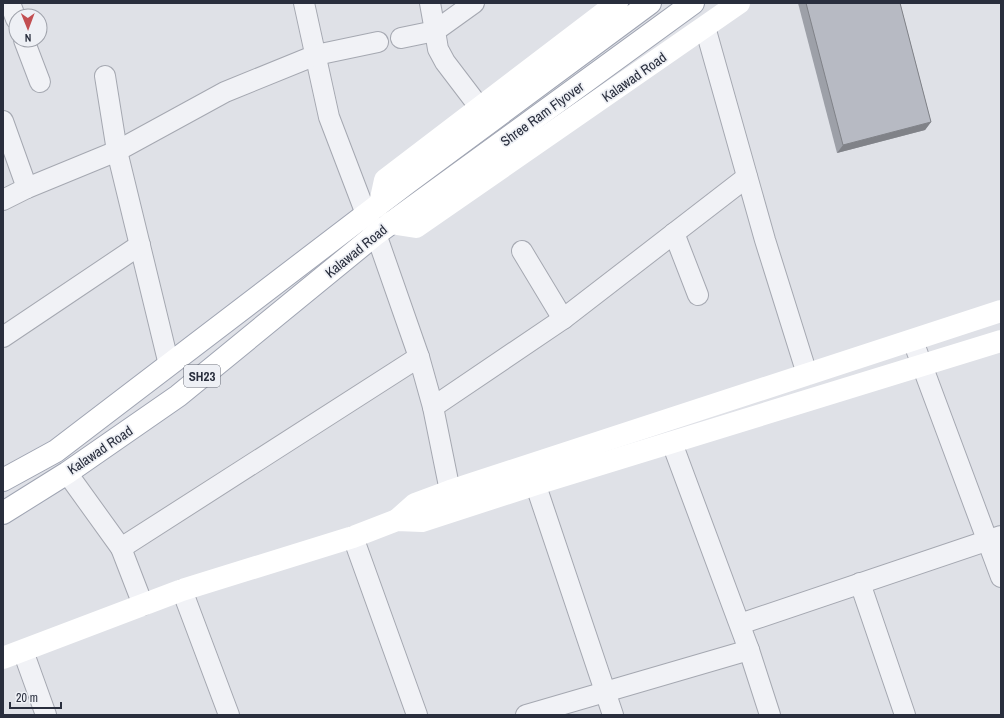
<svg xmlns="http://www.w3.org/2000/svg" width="1004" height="718" viewBox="0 0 1004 718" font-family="'Archivo Narrow',sans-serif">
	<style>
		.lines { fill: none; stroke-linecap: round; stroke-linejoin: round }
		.street-casing { stroke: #a5a8b1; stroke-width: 22 }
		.primary-casing { stroke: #9fa4b2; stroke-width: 24 }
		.street { stroke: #f1f2f6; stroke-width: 20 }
		.secondary { stroke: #fff; stroke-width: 22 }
		.primary { stroke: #fff; stroke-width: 22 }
		.wall { fill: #9da0a8 }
		.shaded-wall { fill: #808288 }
		.building { fill: #b7bac3; stroke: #808288 }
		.labels { text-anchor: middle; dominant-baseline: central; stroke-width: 3.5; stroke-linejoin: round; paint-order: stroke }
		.shield { fill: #eef0f5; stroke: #646874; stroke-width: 1 }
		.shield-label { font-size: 13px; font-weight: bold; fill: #292e3d }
		.street-label { font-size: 14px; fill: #292e3d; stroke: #eef0f5 }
	</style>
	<rect width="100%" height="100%" fill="#dfe1e7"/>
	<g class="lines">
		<g class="street-casing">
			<g id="street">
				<path d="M10,3L16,19"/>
				<path d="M304,3L329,117L366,214L376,234L419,357L433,407L450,491"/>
				<path d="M474,3L435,31L438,49L445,62L480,108"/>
				<path d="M705,27L765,240L807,374"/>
				<path d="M401,38L435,31L430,3"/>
				<path d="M24,40L40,82"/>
				<path d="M105,76L117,151L169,365"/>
				<path d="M3,121L27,188"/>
				<path d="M3,200L27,188L117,151L225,92L316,55L378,42"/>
				<path d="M674,233L698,295"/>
				<path d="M522,251L563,319"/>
				<path d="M3,337L140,245"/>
				<path d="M913,341L1001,577"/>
				<path d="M433,407L563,319L747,177"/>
				<path d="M672,443L749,650L770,715"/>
				<path d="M530,468L613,715"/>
				<path d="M67,473L121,548L419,357"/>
				<path d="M353,537L417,715"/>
				<path d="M121,548L143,605"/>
				<path d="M860,583L905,715"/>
				<path d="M182,590L229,715"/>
				<path d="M740,624L1001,536"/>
				<path d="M23,651L46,715"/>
				<path d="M526,715L749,650"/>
			</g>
		</g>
		<g class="primary-casing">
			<g id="primary">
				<path d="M3,480L56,451L407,183L650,3"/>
				<path d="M3,513L67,473L178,396L376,234L693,3"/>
			</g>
		</g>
		<use href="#street" class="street"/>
		<g class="secondary">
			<path d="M380,203L385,180L617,3"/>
			<path d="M390,223L416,227L739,3"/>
			<path d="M397,520L415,504L450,491L1001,311"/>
			<path d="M3,658L182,590L353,537L397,520L422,521L536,484L1001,341"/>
		</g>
		<use href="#primary" class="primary"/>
	</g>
	<path class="wall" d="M798,3H900L931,122L925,130L837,153Z"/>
	<path class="shaded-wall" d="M931,122L925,130L837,153L843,145Z"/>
	<path class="building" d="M806,3H900L931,122L843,145Z"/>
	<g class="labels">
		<rect class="shield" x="184" y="365" width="36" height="22" rx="3"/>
		<g class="shield-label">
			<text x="202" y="376">SH23</text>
		</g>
		<g class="street-label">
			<text transform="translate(634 77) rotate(-35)">Kalawad Road</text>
			<text transform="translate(542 114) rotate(-36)">Shree Ram Flyover</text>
			<text transform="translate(356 251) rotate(-39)">Kalawad Road</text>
			<text transform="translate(100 450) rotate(-34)">Kalawad Road</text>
		</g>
	</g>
	<rect width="1004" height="718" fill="none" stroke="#292e3d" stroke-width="8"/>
	<g transform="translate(28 28) rotate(179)"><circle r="19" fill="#eef0f5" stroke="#9fa2ab"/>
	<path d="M0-3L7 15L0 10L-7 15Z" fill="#c24e51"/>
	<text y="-6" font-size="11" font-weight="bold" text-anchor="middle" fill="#292e3d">N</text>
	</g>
	<path d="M10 702v6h51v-6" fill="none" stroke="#292e3d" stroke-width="2"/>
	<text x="16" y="702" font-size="12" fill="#292e3d" stroke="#eef0f5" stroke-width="3" paint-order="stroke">20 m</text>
</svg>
